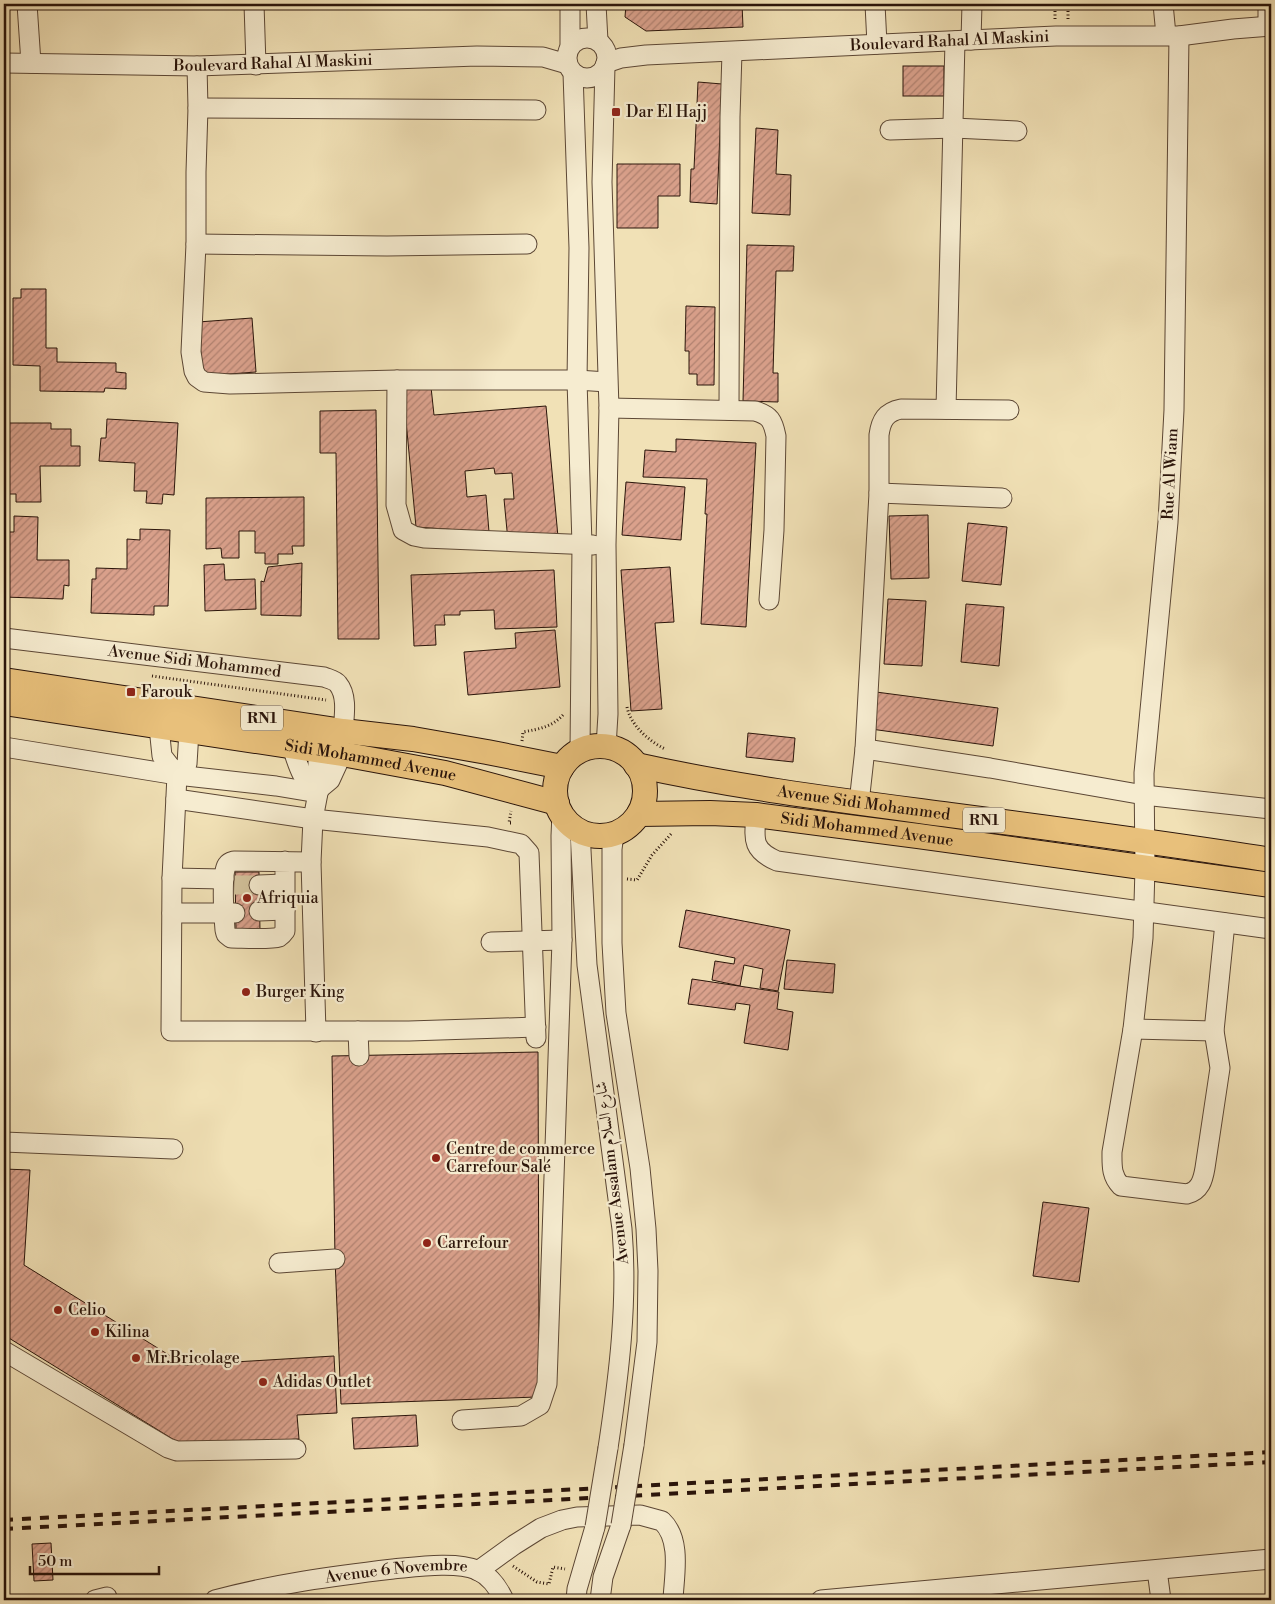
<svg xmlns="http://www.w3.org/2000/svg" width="1275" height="1604" viewBox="0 0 1275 1604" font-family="'Libre Bodoni',Amiri,serif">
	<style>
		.building { fill: url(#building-hatch); stroke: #2a140a }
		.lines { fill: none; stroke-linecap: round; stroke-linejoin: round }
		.minor-tunnel { stroke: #d3c29c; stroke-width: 19; stroke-dasharray: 19 9; stroke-linecap: butt }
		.minor-casing { stroke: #5c4735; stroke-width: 21 }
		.major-casing { stroke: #2a140a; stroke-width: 26 }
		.path { stroke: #2a140a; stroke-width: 3; stroke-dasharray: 1 2.5; stroke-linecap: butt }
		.minor { stroke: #f6ecd0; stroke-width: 19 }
		.major { stroke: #e8c07b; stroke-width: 24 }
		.rail { stroke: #2a140a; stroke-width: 4; stroke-dasharray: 9 9; stroke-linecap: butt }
		.minor-bridge-casing { stroke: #5c4735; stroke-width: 21; stroke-linecap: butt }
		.minor-bridge { stroke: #f6ecd0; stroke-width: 19 }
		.poi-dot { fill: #8f2418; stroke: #f6ecd0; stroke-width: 2 }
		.labels { text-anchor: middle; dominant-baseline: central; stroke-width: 4.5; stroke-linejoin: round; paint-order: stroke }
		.shield { fill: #f6ecd0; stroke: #675545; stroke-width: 1 }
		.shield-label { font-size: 15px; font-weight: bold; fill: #2a140a }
		.street-label { font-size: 16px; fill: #2a140a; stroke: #f6ecd0 }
		.poi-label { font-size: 16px; fill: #2a140a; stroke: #f6ecd0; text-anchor: start }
	</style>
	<defs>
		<pattern id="building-hatch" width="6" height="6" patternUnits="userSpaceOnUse" patternTransform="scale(1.25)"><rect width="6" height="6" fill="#daa18c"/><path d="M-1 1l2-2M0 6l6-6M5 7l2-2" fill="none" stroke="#b18271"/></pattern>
	</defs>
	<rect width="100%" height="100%" fill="#f1e1b6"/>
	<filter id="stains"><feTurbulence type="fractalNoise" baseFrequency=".004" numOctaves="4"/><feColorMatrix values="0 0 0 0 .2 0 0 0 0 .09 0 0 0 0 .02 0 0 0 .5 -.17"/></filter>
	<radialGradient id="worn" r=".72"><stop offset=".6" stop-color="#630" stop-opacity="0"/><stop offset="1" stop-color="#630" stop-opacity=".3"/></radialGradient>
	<g class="building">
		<path d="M626,4H742L743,27L646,31L625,17Z"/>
		<rect x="903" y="66" width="41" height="30"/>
		<path d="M698,82L722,84L717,204L690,202L691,169H694Z"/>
		<path d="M756,128L778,130L776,174L791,175L790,215L752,213Z"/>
		<path d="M617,164H680V196H658V228H617Z"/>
		<path d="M747,245L794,246L793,271H776L773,373H778V402L743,401Z"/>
		<path d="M21,289H46V348H57V362L116,363V372L126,373V389L105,388L104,392L40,391V366L13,365V298H21Z"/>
		<path d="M686,306L715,307L714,385H697V374H689V351H685Z"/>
		<path d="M252,318L256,372L203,376L198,322Z"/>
		<path d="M431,387L434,415L546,406L558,537L508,541L504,499H514L512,473L495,474L494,468L465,471L467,497L486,495L489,532L416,527L403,389Z"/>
		<path d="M376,410L379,639H338L336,453H320V411Z"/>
		<path d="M107,419L178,423L174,495L163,494L162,504L146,503L147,491H134L135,463L99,461L101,438H106Z"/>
		<path d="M5,423H51V429H71V446H80V466H40L41,502H16V494H5Z"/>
		<path d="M676,439L756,443L746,627L701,624L707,514H705L707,479L643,477L645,450L676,452Z"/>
		<path d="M626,482L685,487L681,540L622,535Z"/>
		<path d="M304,497V546H292L293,554H278V564H265V553H255V531H239V558H222L221,548L206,549V498Z"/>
		<path d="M928,515L929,578L891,579L889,516Z"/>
		<path d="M14,516L38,517L37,560H69V586L64,585L63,599L4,597L5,532H14Z"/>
		<path d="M968,523L1007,527L1001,585L962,581Z"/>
		<path d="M140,529L170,530L168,606H154V615L91,613L92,579H96V568L127,569V539L140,540Z"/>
		<path d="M302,563L301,616L261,615V581L264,582L268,567Z"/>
		<path d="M224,564L225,580L255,579L256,609L205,611L204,565Z"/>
		<path d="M670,567L674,622L655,623L662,709L631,711L621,570Z"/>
		<path d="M554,570L557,627L495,629L494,610L460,611V615H444L445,625H435L436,645L414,646L411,575Z"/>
		<path d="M888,599L926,601L922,666L884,664Z"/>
		<path d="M966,604L1004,607L999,666L961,662Z"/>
		<path d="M555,630L560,687L468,695L464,652L516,648L515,633Z"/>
		<path d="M876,692L998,708L993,746L871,729Z"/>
		<path d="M748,733L795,738L793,762L746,757Z"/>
		<path d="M235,872H259L260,931L236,932Z"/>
		<path d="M686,910L790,930L778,991L760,988L763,969L744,965L740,986L712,980L715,961L734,964L735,958L679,947Z"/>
		<path d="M787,960L835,964L833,993L784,989Z"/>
		<path d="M692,979L779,992L777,1009L793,1012L788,1050L744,1043L750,1005L736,1003L735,1010L688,1004Z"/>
		<path d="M538,1052L539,1349L537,1397L341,1404L335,1259L332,1056Z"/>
		<path d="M4,1169L30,1170L24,1265L185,1365L334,1356L337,1413L297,1415L299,1439L184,1446L4,1335Z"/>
		<path d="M1043,1202L1089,1208L1079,1282L1033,1276Z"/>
		<path d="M416,1415L418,1446L354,1449L352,1418Z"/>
		<path d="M51,1543L53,1580L34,1581L32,1544Z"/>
	</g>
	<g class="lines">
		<path class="minor-tunnel" d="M235,885H259"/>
		<g class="minor-casing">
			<g id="minor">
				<path d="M27,4L31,63"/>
				<path d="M254,4L256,65"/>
				<path d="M570,4V46"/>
				<path d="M596,4L598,41"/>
				<path d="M875,4L877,44"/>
				<path d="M1163,4L1166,35"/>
				<path d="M1268,4V27"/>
				<path d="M1179,36L1174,410L1168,522L1144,773L1145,868L1143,938L1133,1029L1112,1152C1112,1165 1111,1176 1121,1186L1187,1194C1200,1191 1203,1180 1205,1168L1220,1068L1214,1031L1225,923"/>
				<circle cx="587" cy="58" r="20"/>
				<path d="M971,40L972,4"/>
				<path id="s1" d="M4,63L197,66L477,56L543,57L567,64"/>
				<path id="s2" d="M606,63L621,58L646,55L1056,36H1179L1233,29L1271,26"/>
				<path d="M197,66L198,108L196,172V244L191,352L194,371L197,377L204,382L230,384L397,380H577L607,382"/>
				<path d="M605,66L602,182L609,408L606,545L608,714L606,747"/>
				<path d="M573,73L579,248L577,380L582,545L580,751"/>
				<path d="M198,108L536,110"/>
				<path d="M890,130L954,128L1017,131"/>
				<path d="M196,244L387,246L527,244"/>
				<path d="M397,380L396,505L403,530L414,536L424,538L593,545"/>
				<path d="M609,408L755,411C770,415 773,421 776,436L774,530L769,600"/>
				<path d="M946,409L955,41"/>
				<path d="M729,410L730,117L732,52"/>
				<path d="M879,493L1002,498"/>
				<path id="s3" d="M4,638L324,677C329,679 335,680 338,684C348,696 344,717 343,731"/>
				<path d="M159,727L162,756L177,775L172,878L171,1031H409L536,1027"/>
				<path d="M4,747L177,775L276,786L318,793"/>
				<path d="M292,747C297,761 302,784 318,790L330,780L342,754"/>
				<path d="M865,749L990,768L1144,795L1271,809"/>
				<path d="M177,774L187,764L189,731"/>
				<path d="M176,799L313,819L488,837L521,844L529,853L536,1038"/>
				<path d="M859,803L865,749L879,493V435C881,420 886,412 901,409L1009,410"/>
				<path d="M756,815C754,840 752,850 777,861L1271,929"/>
				<path d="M580,831L587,965L622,1229C628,1302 619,1375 608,1448"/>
				<path d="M614,834L612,849V943L616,1013L640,1168L646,1229L648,1271L647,1342L634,1445"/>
				<path d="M285,861V931C283,934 282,935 279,937C270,940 242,938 231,938L226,934L225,930C224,918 221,874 227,865C229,862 230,862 234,861L311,862"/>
				<path d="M172,878L224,879"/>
				<path d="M259,885L284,884"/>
				<path d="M259,911L285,910"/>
				<path d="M172,913H235"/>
				<path d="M491,942L562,940"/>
				<path d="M1133,1029L1214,1031"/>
				<path d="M358,1031L359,1056"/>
				<path d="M316,1032L311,862L313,819L318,793V751"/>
				<path d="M4,1142L173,1149"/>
				<path d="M279,1263L335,1259"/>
				<path d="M4,1351L168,1448L177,1451L296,1449"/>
				<path d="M462,1420L521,1416L540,1405L547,1384L562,940L561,836L562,814"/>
				<path d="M1157,1570L1161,1600"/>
				<path d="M478,1571L514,1545L541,1528L562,1520L577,1517L640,1515L662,1521C682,1540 674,1576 673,1600"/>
				<path d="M95,1600L107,1597"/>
				<path id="s4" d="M215,1600C274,1584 333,1576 393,1569C415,1567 456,1561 477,1570C490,1576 498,1587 504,1600"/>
				<path d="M576,1600L577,1589L595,1527"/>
				<path d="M600,1600L603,1577L621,1525"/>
				<path d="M821,1600L1271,1559"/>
			</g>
		</g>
		<g class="major-casing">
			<g id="major">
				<path d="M4,680L343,731L413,739L487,752L562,767"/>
				<path id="s5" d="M4,703L342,754L445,773L557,803"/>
				<circle cx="600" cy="791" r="45"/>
				<path id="s6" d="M636,765C740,788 845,801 950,815C1057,829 1164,843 1271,860"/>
				<path id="s7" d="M639,814L710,813L756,815L918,836L1271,885"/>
			</g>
		</g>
		<g class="path">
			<path d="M1055,4V21"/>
			<path d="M1068,4V21"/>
			<path d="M152,676L326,700"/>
			<path d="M627,707C631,726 649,741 665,749"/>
			<path d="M522,741L523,732C539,729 552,727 563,715"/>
			<path d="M511,823H509L511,811"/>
			<path d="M627,879L637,880L652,855L672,833"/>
			<path d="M513,1566L537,1582L549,1584L553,1567L565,1569"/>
		</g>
		<use href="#minor" class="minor"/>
		<use href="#major" class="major"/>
		<g class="rail">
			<path d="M4,1520L1271,1452"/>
			<path d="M4,1529L1271,1462"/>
		</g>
		<g class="minor-bridge-casing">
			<g id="minor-bridge">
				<path d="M621,1525L634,1445"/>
				<path d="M595,1527L608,1448"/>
			</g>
		</g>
		<use href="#minor-bridge" class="minor-bridge"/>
	</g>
	<g class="poi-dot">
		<rect x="611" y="107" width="10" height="10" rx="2.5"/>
		<rect x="126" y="687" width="10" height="10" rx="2.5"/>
		<circle cx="247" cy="898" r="5"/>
		<circle cx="246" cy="992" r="5"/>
		<circle cx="436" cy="1158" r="5"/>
		<circle cx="427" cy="1243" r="5"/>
		<circle cx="58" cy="1310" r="5"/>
		<circle cx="95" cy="1332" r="5"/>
		<circle cx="136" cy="1358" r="5"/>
		<circle cx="263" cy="1382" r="5"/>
	</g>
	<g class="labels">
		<g class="shield">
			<rect x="241" y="705.5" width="42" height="25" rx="4"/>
			<rect x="963" y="807.5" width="42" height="25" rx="4"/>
		</g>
		<g class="shield-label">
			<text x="262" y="718">RN1</text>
			<text x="984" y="820">RN1</text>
		</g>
		<g class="street-label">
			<text stroke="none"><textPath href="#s2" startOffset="345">Boulevard Rahal Al Maskini</textPath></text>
			<text stroke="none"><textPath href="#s1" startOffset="269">Boulevard Rahal Al Maskini</textPath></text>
			<text transform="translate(1170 474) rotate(-87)">Rue Al Wiam</text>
			<text stroke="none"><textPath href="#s3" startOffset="192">Avenue Sidi Mohammed</textPath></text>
			<text stroke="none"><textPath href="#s5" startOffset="371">Sidi Mohammed Avenue</textPath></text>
			<text stroke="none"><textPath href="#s6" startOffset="231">Avenue Sidi Mohammed</textPath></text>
			<text stroke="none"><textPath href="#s7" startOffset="229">Sidi Mohammed Avenue</textPath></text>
			<text transform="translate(612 1173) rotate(-97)">Avenue Assalam شارع السلام</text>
			<text stroke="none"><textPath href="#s4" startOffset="184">Avenue 6 Novembre</textPath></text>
		</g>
		<g class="poi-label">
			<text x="626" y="112">Dar El Hajj</text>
			<text x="141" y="692">Farouk</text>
			<text x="257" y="898">Afriquia</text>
			<text x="256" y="992">Burger King</text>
			<text x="446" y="1149">Centre de commerce<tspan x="446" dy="18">Carrefour Salé</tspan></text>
			<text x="437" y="1243">Carrefour</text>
			<text x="68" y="1310">Celio</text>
			<text x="105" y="1332">Kilina</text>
			<text x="146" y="1358">Mr.Bricolage</text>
			<text x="273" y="1382">Adidas Outlet</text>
		</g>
	</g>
	<rect width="1275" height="1604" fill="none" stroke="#f1e1b6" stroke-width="20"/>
	<rect x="5" y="5" width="1265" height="1594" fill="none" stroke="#2a140a" stroke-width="2.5"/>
	<rect x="10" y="10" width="1255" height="1584" fill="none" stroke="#2a140a"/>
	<path d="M30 1566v8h129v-8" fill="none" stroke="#2a140a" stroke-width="2.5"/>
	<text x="38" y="1566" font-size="15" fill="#2a140a" stroke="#f6ecd0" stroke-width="4" paint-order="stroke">50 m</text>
	<rect width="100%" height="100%" filter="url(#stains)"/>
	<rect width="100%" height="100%" fill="url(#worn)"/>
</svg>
